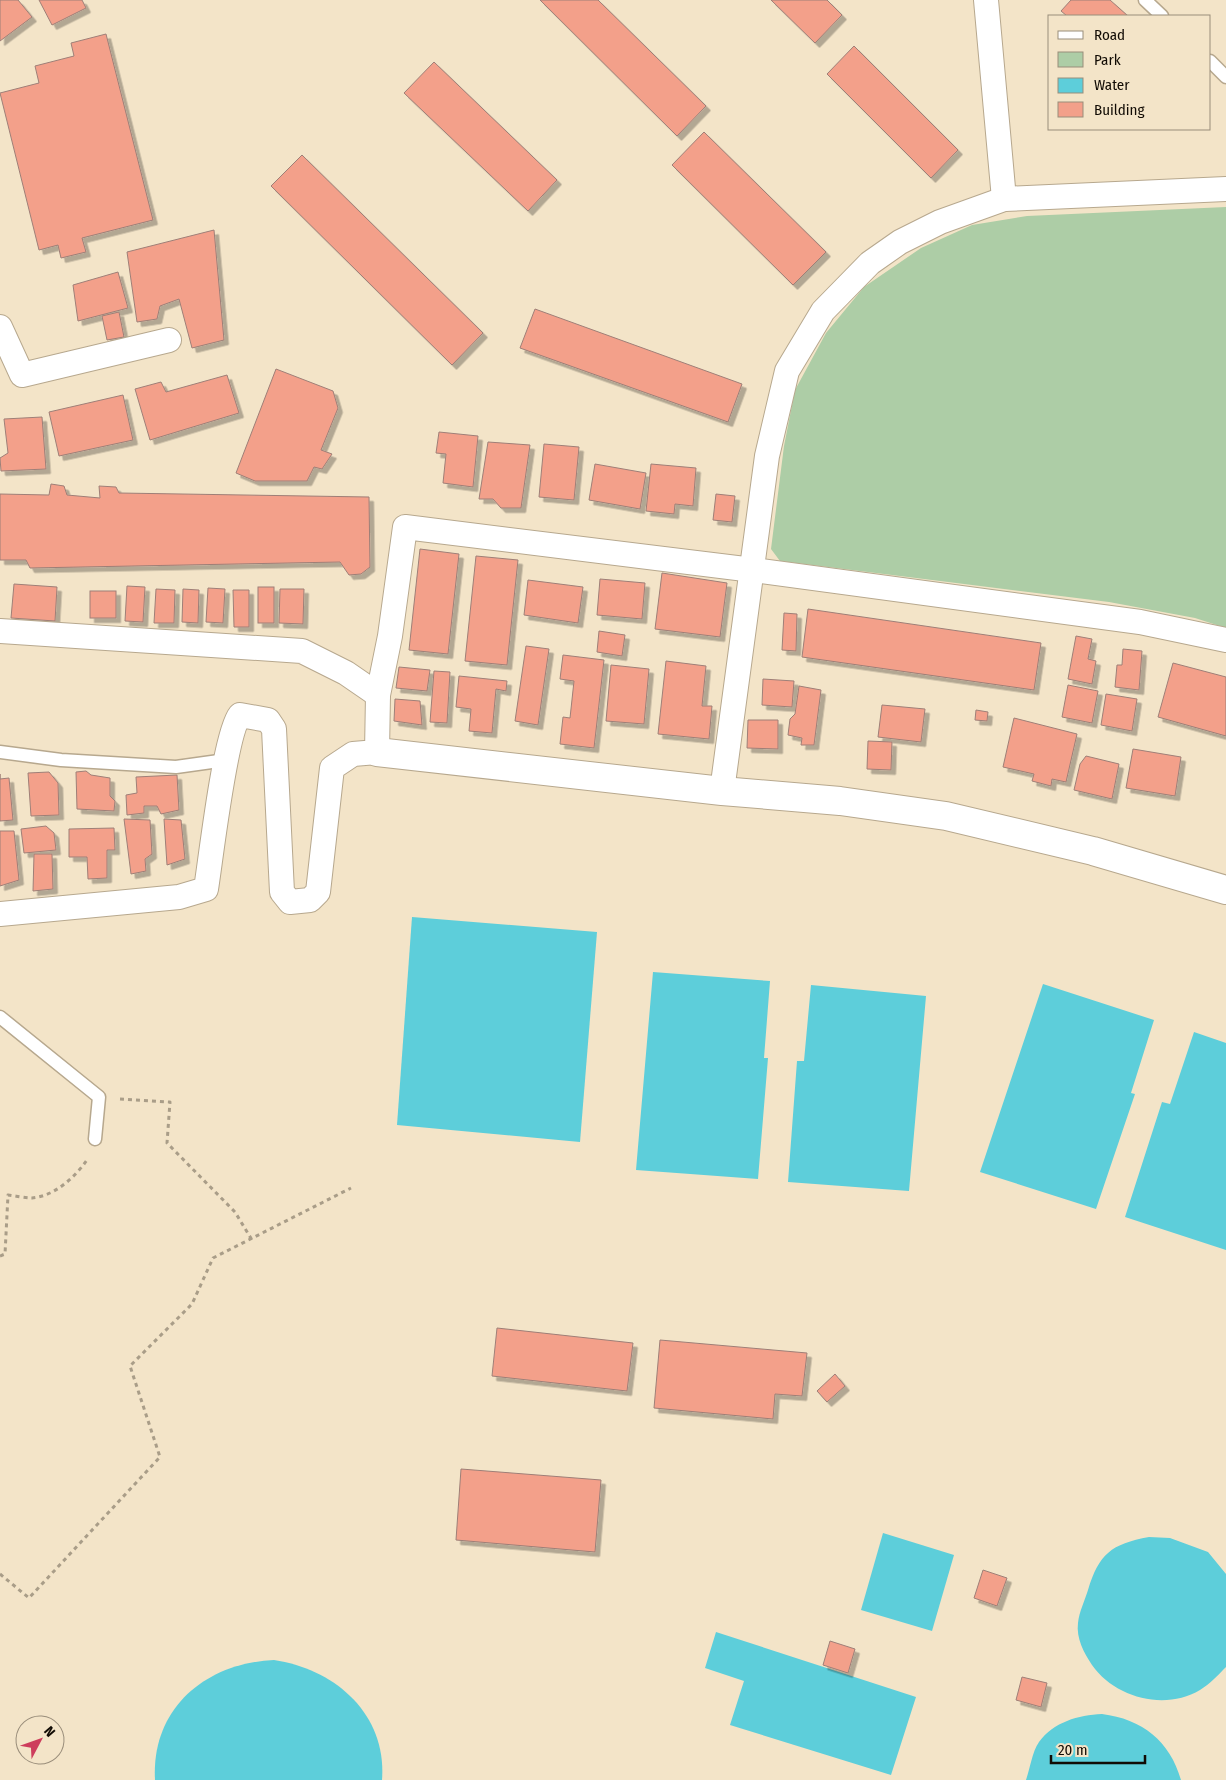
<svg xmlns="http://www.w3.org/2000/svg" width="1226" height="1780" viewBox="0 0 1226 1780" font-family="'Fira Sans Condensed',sans-serif">
	<style>
		.green { fill: #adcda6 }
		.water { fill: #5dceda }
		.building { fill: #f3a08a; stroke: #9e7f77; filter: url(#shadow) }
		.lines { fill: none; stroke-linecap: round; stroke-linejoin: round }
		.lane-casing { stroke: #b7a88e; stroke-width: 15 }
		.street-casing { stroke: #b7a88e; stroke-width: 26 }
		.secondary-casing { stroke: #b7a88e; stroke-width: 30 }
		.path { stroke: #a99d88; stroke-width: 3; stroke-dasharray: 4 4; stroke-linecap: butt }
		.lane { stroke: #fff; stroke-width: 12 }
		.street { stroke: #fff; stroke-width: 24 }
		.secondary { stroke: #fff; stroke-width: 28 }
	</style>
	<defs>
		<filter id="shadow"><feDropShadow dx="4.5" dy="4.5" stdDeviation="0" flood-color="#0004"/></filter>
	</defs>
	<rect width="100%" height="100%" fill="#f3e4c8"/>
	<path class="green" d="M1226,207V628L1195,618L1109,602L780,561L771,549L784,446L795,390L826,333L864,287L921,248L972,225L1027,216Z"/>
	<g class="water">
		<path d="M412,917L597,932L580,1142L397,1125Z"/>
		<path d="M653,972L770,981L764,1058H768L758,1179L636,1170Z"/>
		<path d="M1043,984L1154,1020L1131,1093L1135,1094L1096,1209L980,1172Z"/>
		<path d="M811,985L926,996L909,1191L788,1182L797,1061H804Z"/>
		<path d="M1194,1032L1226,1043V1250L1125,1217L1162,1102L1170,1104Z"/>
		<path d="M883,1533L954,1555L932,1631L861,1610Z"/>
		<path d="M1149,1537L1170,1538L1208,1552L1226,1574V1667C1218,1675 1210,1684 1200,1690C1165,1711 1115,1698 1092,1665C1084,1653 1076,1638 1078,1623C1079,1612 1085,1600 1088,1590C1099,1554 1111,1544 1149,1537Z"/>
		<path d="M716,1632L916,1697L891,1775L730,1725L744,1681L705,1668Z"/>
		<path d="M274,1660C335,1669 387,1714 382,1780H155C151,1708 206,1663 274,1660Z"/>
		<path d="M1102,1714C1142,1719 1170,1741 1181,1780H1026C1030,1769 1032,1752 1039,1742C1054,1722 1078,1715 1102,1714Z"/>
	</g>
	<g class="building">
		<path d="M0,0H18L32,17L0,41Z"/>
		<path d="M39,0H82L86,8L52,25Z"/>
		<path d="M540,0H598L706,106L677,136Z"/>
		<path d="M771,0H827L842,15L815,43Z"/>
		<path d="M1071,0H1110L1128,16H1067L1061,11Z"/>
		<path d="M106,34L153,220L82,238L86,252L61,258L58,245L39,250L0,93L39,83L35,66L74,56L71,43Z"/>
		<path d="M854,46L958,150L931,178L827,74Z"/>
		<path d="M434,62L557,180L528,211L404,93Z"/>
		<path d="M704,132L826,252L793,285L672,165Z"/>
		<path d="M302,155L483,333L452,365L271,186Z"/>
		<path d="M214,230L224,340L192,348L179,299L160,306L157,319L137,322L127,252Z"/>
		<path d="M118,272L128,308L78,321L73,285Z"/>
		<path d="M535,309L742,384L728,422L520,348Z"/>
		<path d="M119,312L124,337L107,340L102,316Z"/>
		<path d="M276,369L333,391L338,408L321,450L332,454L322,469L314,467L307,481H255L236,473Z"/>
		<path d="M227,375L239,413L150,440L135,389L161,382L166,392Z"/>
		<path d="M123,395L133,440L59,456L49,412Z"/>
		<path d="M42,417L46,469L1,471L0,458L8,453L4,419Z"/>
		<path d="M439,432L478,436L473,487L443,483L446,454L436,453Z"/>
		<path d="M488,442L530,445L521,508H501L493,499H479Z"/>
		<path d="M544,444L579,447L574,500L539,497Z"/>
		<path d="M595,464L646,473L640,509L589,500Z"/>
		<path d="M651,464L696,468L693,506L675,504L674,514L646,511Z"/>
		<path d="M51,484L64,486L67,495L100,498L99,486L116,487L119,493L369,497L370,567L361,574L349,575L340,562L30,568L26,560H0V494L49,495Z"/>
		<path d="M716,494L735,496L732,522L713,520Z"/>
		<path d="M420,549L459,554L448,654L409,650Z"/>
		<path d="M476,556L518,560L507,665L465,661Z"/>
		<path d="M662,573L727,583L720,637L655,629Z"/>
		<path d="M600,579L645,583L642,619L597,615Z"/>
		<path d="M528,580L583,587L578,623L524,615Z"/>
		<path d="M14,584L57,587L55,621L11,618Z"/>
		<path d="M127,586L145,587L143,622L125,621Z"/>
		<rect x="258" y="587" width="16" height="36"/>
		<path d="M208,588L225,589L223,623L206,622Z"/>
		<path d="M156,589L175,590L174,623H154Z"/>
		<path d="M183,589L199,590L198,623L182,622Z"/>
		<path d="M280,589H304L303,624L279,623Z"/>
		<path d="M233,590H249V627H234Z"/>
		<rect x="90" y="591" width="26" height="27"/>
		<path d="M808,609L1041,643L1034,690L802,657Z"/>
		<path d="M784,613L797,614L796,651L782,650Z"/>
		<path d="M599,631L625,635L622,656L597,652Z"/>
		<path d="M1076,636L1092,639L1088,659L1096,661L1092,684L1068,679Z"/>
		<path d="M526,646L549,649L538,725L515,721Z"/>
		<path d="M1123,649L1142,651L1139,690L1115,687L1117,665H1122Z"/>
		<path d="M563,655L604,660L594,748L560,744L563,717L570,718L574,681L560,679Z"/>
		<path d="M666,661L706,666L702,706H712L709,739L658,734Z"/>
		<path d="M1173,663L1226,677V736L1158,717Z"/>
		<path d="M611,665L649,669L644,724L606,721Z"/>
		<path d="M399,667L430,670L427,691L396,688Z"/>
		<path d="M434,671L450,672L447,723L430,722Z"/>
		<path d="M459,676L507,681L506,691L496,689L492,733L469,731L471,709L456,707Z"/>
		<path d="M763,679L794,681L792,707L762,705Z"/>
		<path d="M1068,685L1098,691L1092,723L1062,717Z"/>
		<path d="M799,686L821,690L814,745H801L802,738L788,735L790,719L795,714Z"/>
		<path d="M1106,694L1137,699L1132,731L1101,725Z"/>
		<path d="M395,699L420,701L422,725L394,721Z"/>
		<path d="M882,705L925,709L921,742L878,737Z"/>
		<path d="M976,710L988,712L987,721L975,720Z"/>
		<path d="M1014,718L1077,734L1066,782L1052,779L1051,786L1032,781L1034,774L1003,767Z"/>
		<path d="M748,720H778V749L747,748Z"/>
		<path d="M868,741L892,742L891,770L867,769Z"/>
		<path d="M1133,749L1181,757L1175,796L1126,788Z"/>
		<path d="M1086,756L1119,764L1112,799L1074,790L1080,764Z"/>
		<path d="M86,771L91,775L110,778V796L115,801L114,811L77,809L76,772Z"/>
		<path d="M49,772L58,783L59,815L31,816L28,773Z"/>
		<path d="M0,774V779L9,778L13,820L0,821Z"/>
		<path d="M177,775L179,810L161,814L157,806H144V813L127,815L126,795L137,793L136,777Z"/>
		<path d="M124,819L150,820L152,854L145,859L146,871L131,874Z"/>
		<path d="M164,819L181,820L185,859L167,865Z"/>
		<path d="M46,826L54,833L56,850L24,853L21,829Z"/>
		<path d="M114,828L115,850H107V878L88,879L87,857H69V829Z"/>
		<path d="M0,831H14L19,880L0,886Z"/>
		<path d="M34,854H52L53,889L33,891Z"/>
		<path d="M497,1328L633,1343L627,1391L492,1376Z"/>
		<path d="M660,1340L807,1353L802,1396L775,1394L773,1419L654,1408Z"/>
		<path d="M835,1374L845,1386L827,1402L817,1391Z"/>
		<path d="M461,1469L601,1480L595,1552L456,1540Z"/>
		<path d="M983,1570L1007,1578L997,1606L974,1598Z"/>
		<path d="M830,1641L855,1649L848,1673L823,1665Z"/>
		<path d="M1022,1677L1047,1683L1041,1707L1016,1700Z"/>
	</g>
	<g class="lines">
		<g class="lane-casing">
			<g id="lane">
				<path d="M1145,0L1162,16"/>
				<path d="M1210,61L1226,77"/>
				<path d="M0,752L61,760L176,767L226,760"/>
				<path d="M0,1017L99,1097L95,1139"/>
			</g>
		</g>
		<g class="street-casing">
			<g id="street">
				<path d="M986,0L1004,199"/>
				<path d="M0,327L22,375L169,340"/>
				<path d="M0,631L302,651L346,673L378,695"/>
				<path d="M722,791L767,456L787,371L823,311L870,263L900,242L940,222L1004,199L1226,189"/>
				<path d="M0,914L179,897L206,889C211,858 225,733 240,715L268,720L274,729L282,892L290,902L310,900L318,892L332,768L353,754L377,752L378,695L390,636L405,527L753,570L1140,622L1226,640"/>
			</g>
		</g>
		<g class="secondary-casing">
			<path id="secondary" d="M377,752L722,791L840,801L946,816L1093,851L1226,890"/>
		</g>
		<g class="path">
			<path d="M120,1099L170,1102L167,1143L235,1212L252,1240"/>
			<path d="M0,1256L5,1254L8,1195C16,1196 25,1198 32,1198C55,1196 75,1177 87,1160"/>
			<path d="M0,1574L29,1598L160,1457L130,1366L192,1304L213,1258L351,1188"/>
		</g>
		<use href="#lane" class="lane"/>
		<use href="#street" class="street"/>
		<use href="#secondary" class="secondary"/>
	</g>
	<rect x="1048" y="15" width="162" height="115" fill="#f3e4c8" stroke="#998d7a"/>
	<rect x="1058" y="31" width="25" height="8" fill="#ffffff" stroke="#998d7a"/>
	<text x="1094" y="40" font-size="15" fill="#110b04">Road</text>
	<rect x="1058" y="52" width="25" height="15" fill="#adcda6" stroke="#998d7a"/>
	<text x="1094" y="65" font-size="15" fill="#110b04">Park</text>
	<rect x="1058" y="78" width="25" height="15" fill="#5dceda" stroke="#998d7a"/>
	<text x="1094" y="90" font-size="15" fill="#110b04">Water</text>
	<rect x="1058" y="102" width="25" height="15" fill="#f3a08a" stroke="#998d7a"/>
	<text x="1094" y="115" font-size="15" fill="#110b04">Building</text>
	<g transform="translate(40 1740) rotate(49)"><circle r="24" fill="#f3e4c8" stroke="#998d7a"/>
	<path d="M0-4L9 19L0 12L-9 19Z" fill="#cd3d5c"/>
	<text y="-8" font-size="14" font-weight="bold" text-anchor="middle" fill="#110b04">N</text>
	</g>
	<path d="M1051 1755v8h94v-8" fill="none" stroke="#110b04" stroke-width="2.5"/>
	<text x="1058" y="1755" font-size="15" fill="#110b04" stroke="#f3e4c8" stroke-width="4" paint-order="stroke">20 m</text>
</svg>
